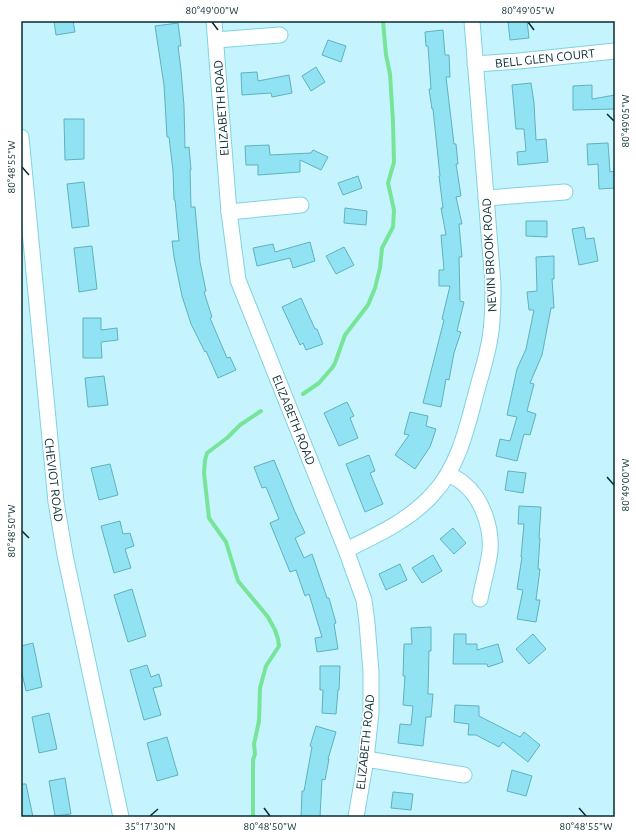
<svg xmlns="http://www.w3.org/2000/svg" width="636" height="838" viewBox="0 0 636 838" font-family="Ubuntu,sans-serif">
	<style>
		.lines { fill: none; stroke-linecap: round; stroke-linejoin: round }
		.stream { stroke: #77e598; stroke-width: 4 }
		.building { fill: #91e3f3; stroke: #5fb1c0 }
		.minor-casing { stroke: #81d2e2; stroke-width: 17 }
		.minor { stroke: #fff; stroke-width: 15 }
		.ticks { fill: none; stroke: #072b32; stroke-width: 1.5 }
		.labels { text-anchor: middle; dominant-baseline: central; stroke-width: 3.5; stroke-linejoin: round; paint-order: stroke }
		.street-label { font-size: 12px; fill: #072b32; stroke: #fff }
		.neatline { fill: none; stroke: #072b32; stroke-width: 1.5 }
		.ticks-label { font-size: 10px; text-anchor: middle; fill: #072b32 }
	</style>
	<rect width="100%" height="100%" fill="#c5f4fe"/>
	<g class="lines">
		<g class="stream">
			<path d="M303,394L319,383L332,368L335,363L345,335L368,305L375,288L380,268L382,248L393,227L394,210L388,183L394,162L393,122L390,74L386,55L383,21"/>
			<path d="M253,817V760L255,754L254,744L259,721L260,688L266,666L279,646L278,639L275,630L268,617L238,581L226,542L209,518L204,473L205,460L207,453L227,438L240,425L261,411"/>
		</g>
	</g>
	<g class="building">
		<path d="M54,21H73L75,32L56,35Z"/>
		<path d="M508,21H527L529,38L510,40Z"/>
		<path d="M178,23L181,46H178L181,70L184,106L185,148L189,147L191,170H190L191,207H195L200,262L206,291L204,292L212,317L210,318L227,358L230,357L236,370L218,378L206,351L205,352L191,324L182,296L174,257L172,241H179L175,200H174L173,171L169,137H167L164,85L155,26Z"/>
		<path d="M443,30L445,55H449L450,77H446L454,144H456L458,164H456L461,196L456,197L462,224H459L462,257H459L460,301L464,302L457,331L461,332L454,353L449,380L446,379L441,407L423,403L444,320L442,319L450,286H439V270H444L441,235H446L441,208H443L439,176H440L433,109H432L429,89H431L428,46H426L425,32Z"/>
		<path d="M328,40L346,46L341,62L322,55Z"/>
		<path d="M316,67L325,82L311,91L302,76Z"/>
		<path d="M257,72L258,81L289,75L292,93L272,97L271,93L242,95L241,73Z"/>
		<path d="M531,83L534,103L536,140L546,139L548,162L518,165L517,152L526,151L524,129H516L512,85Z"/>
		<path d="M592,85V99L615,95V109L573,110V86Z"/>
		<path d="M64,119H84V159L65,160Z"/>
		<path d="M608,143L610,172L615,171V188L599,189L598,164L588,165L587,144Z"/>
		<path d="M269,145L270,155L311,153L313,150L328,157L321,170L300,160V172L258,175V165H246L245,146Z"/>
		<path d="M358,176L362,188L343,195L338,183Z"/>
		<path d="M84,182L89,226L72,228L67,184Z"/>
		<path d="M345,208L367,211L366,225L344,223Z"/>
		<path d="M526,221H547V237L526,236Z"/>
		<path d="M584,227L586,239L594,238L598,261L579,265L572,229Z"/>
		<path d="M310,242L315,261L293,268L290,258L257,266L253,248L273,244L275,252Z"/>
		<path d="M92,246L97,289L79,292L74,248Z"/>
		<path d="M344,247L354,265L336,274L326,256Z"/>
		<path d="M554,256V279H552L554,308H551L542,355L530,383L534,384L527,411L536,414L530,435L524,434L517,461L496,456L500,439L510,441L517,417L507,415L517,369L526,349L534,310H529L527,292L537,291L536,257Z"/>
		<path d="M301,298L315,329H317L323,344L306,350L303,343L300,345L282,307Z"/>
		<path d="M83,318H101V330L117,328L118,340L101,342L102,358H83Z"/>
		<path d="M104,376L108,405L88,407L85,378Z"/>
		<path d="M347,402L354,416L350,418L358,438L339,446L324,413Z"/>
		<path d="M410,412L428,416L426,426L436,429L430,447L415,469L395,455L409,435L404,434Z"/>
		<path d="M369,455L375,471L370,473L383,504L365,512L346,464Z"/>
		<path d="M274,460L295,512L305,533L295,538L304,558L312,554L327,598H329L336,623L334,624L338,649L317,652L315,638L322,637L309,594L305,596L296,570L290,572L270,523L279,519L266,487L262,488L254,467Z"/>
		<path d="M110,464L118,495L99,500L91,468Z"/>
		<path d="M508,471L526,473L523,493L505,490Z"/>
		<path d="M519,506L541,507L539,538H540L538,569H540L536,600H540L536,622L517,619L523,590L517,589L522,557H521L524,524H518Z"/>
		<path d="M120,521L123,534L130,533L134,546L125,549L131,568L114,573L101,526Z"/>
		<path d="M453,528L466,543L454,554L440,539Z"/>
		<path d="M433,555L442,571L422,583L412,568Z"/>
		<path d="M400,564L407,580L386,590L379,574Z"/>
		<path d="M132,589L146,636L128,642L114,595Z"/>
		<path d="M431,627V651H429L428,694H433L431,717H426L423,746L398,743L400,724L411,725L413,706L403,705L405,676H403L404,644H412L411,628Z"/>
		<path d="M454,634H466V644H477V650L498,644L503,662L488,667L487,664H453Z"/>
		<path d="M533,634L546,649L529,664L516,649Z"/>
		<path d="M33,643L42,687L26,691L21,669V646Z"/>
		<path d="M147,665L151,677L159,674L162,686L153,688L161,715L144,720L130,670Z"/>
		<path d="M320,666H340L339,690H338L336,714L322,713L323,690H320Z"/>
		<path d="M455,705L479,706V716L520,737L524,732L540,745L528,762L503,742L499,747L476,735H468L469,724L454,722Z"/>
		<path d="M49,713L57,749L39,753L32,717Z"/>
		<path d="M316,726L336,732L328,759H329L325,780L322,779L320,817H301L302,791H304L312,747L310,746Z"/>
		<path d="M167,737L178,775L157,781L147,743Z"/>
		<path d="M512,770L532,776L526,796L507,791Z"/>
		<path d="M65,778L71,814L55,816L49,781Z"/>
		<path d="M21,784H26L33,817H21Z"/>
		<path d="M393,792L413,794L411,810L391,808Z"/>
	</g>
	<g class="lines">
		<g class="minor-casing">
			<g id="minor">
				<path d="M214,21L229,212L238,280L346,550L364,600L367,623L371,672V712L366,759L356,817"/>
				<path d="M216,40L280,35"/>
				<path d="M475,64L519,61L615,51"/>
				<path d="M21,137L56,502L65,555L121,817"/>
				<path d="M486,198L565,192"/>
				<path d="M229,212L301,205"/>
				<path d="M448,474C454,477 460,480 464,484C482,498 492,528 490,551C488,567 483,583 480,599"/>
				<path d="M346,550C377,535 410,520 433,494C460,465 468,423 478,386C484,365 491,342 492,320C493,308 493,296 493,284L472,21"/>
				<path d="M366,759L464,775"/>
			</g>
		</g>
		<use href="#minor" class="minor"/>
	</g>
	<path class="ticks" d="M212,22L218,30M528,22L534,30M607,114L614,121M22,167L29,175M607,477L614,485M22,531L29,538M264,808L270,816M579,808L586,816M150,816L158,809"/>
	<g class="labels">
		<g class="street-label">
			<text transform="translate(545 58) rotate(-6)">BELL GLEN COURT</text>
			<text transform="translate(221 108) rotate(-94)">ELIZABETH ROAD</text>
			<text transform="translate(489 255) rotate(-93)">NEVIN BROOK ROAD</text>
			<text transform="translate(294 420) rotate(68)">ELIZABETH ROAD</text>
			<text transform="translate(54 480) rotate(83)">CHEVIOT ROAD</text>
			<text transform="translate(365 742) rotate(-84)">ELIZABETH ROAD</text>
		</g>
	</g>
	<rect width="636" height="838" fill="none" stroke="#ffffff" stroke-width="44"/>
	<rect x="22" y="22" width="592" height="794" class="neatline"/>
	<g class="ticks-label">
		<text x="212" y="14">80°49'00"W</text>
		<text x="528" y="14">80°49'05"W</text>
		<text transform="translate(625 121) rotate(-90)" y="4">80°49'05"W</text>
		<text transform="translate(11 167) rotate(-90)" y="4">80°48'55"W</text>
		<text transform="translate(625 485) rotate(-90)" y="4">80°49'00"W</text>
		<text transform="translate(11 531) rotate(-90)" y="4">80°48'50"W</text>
		<text x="150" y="830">35°17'30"N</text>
		<text x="270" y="830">80°48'50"W</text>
		<text x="586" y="830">80°48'55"W</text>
	</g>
</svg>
